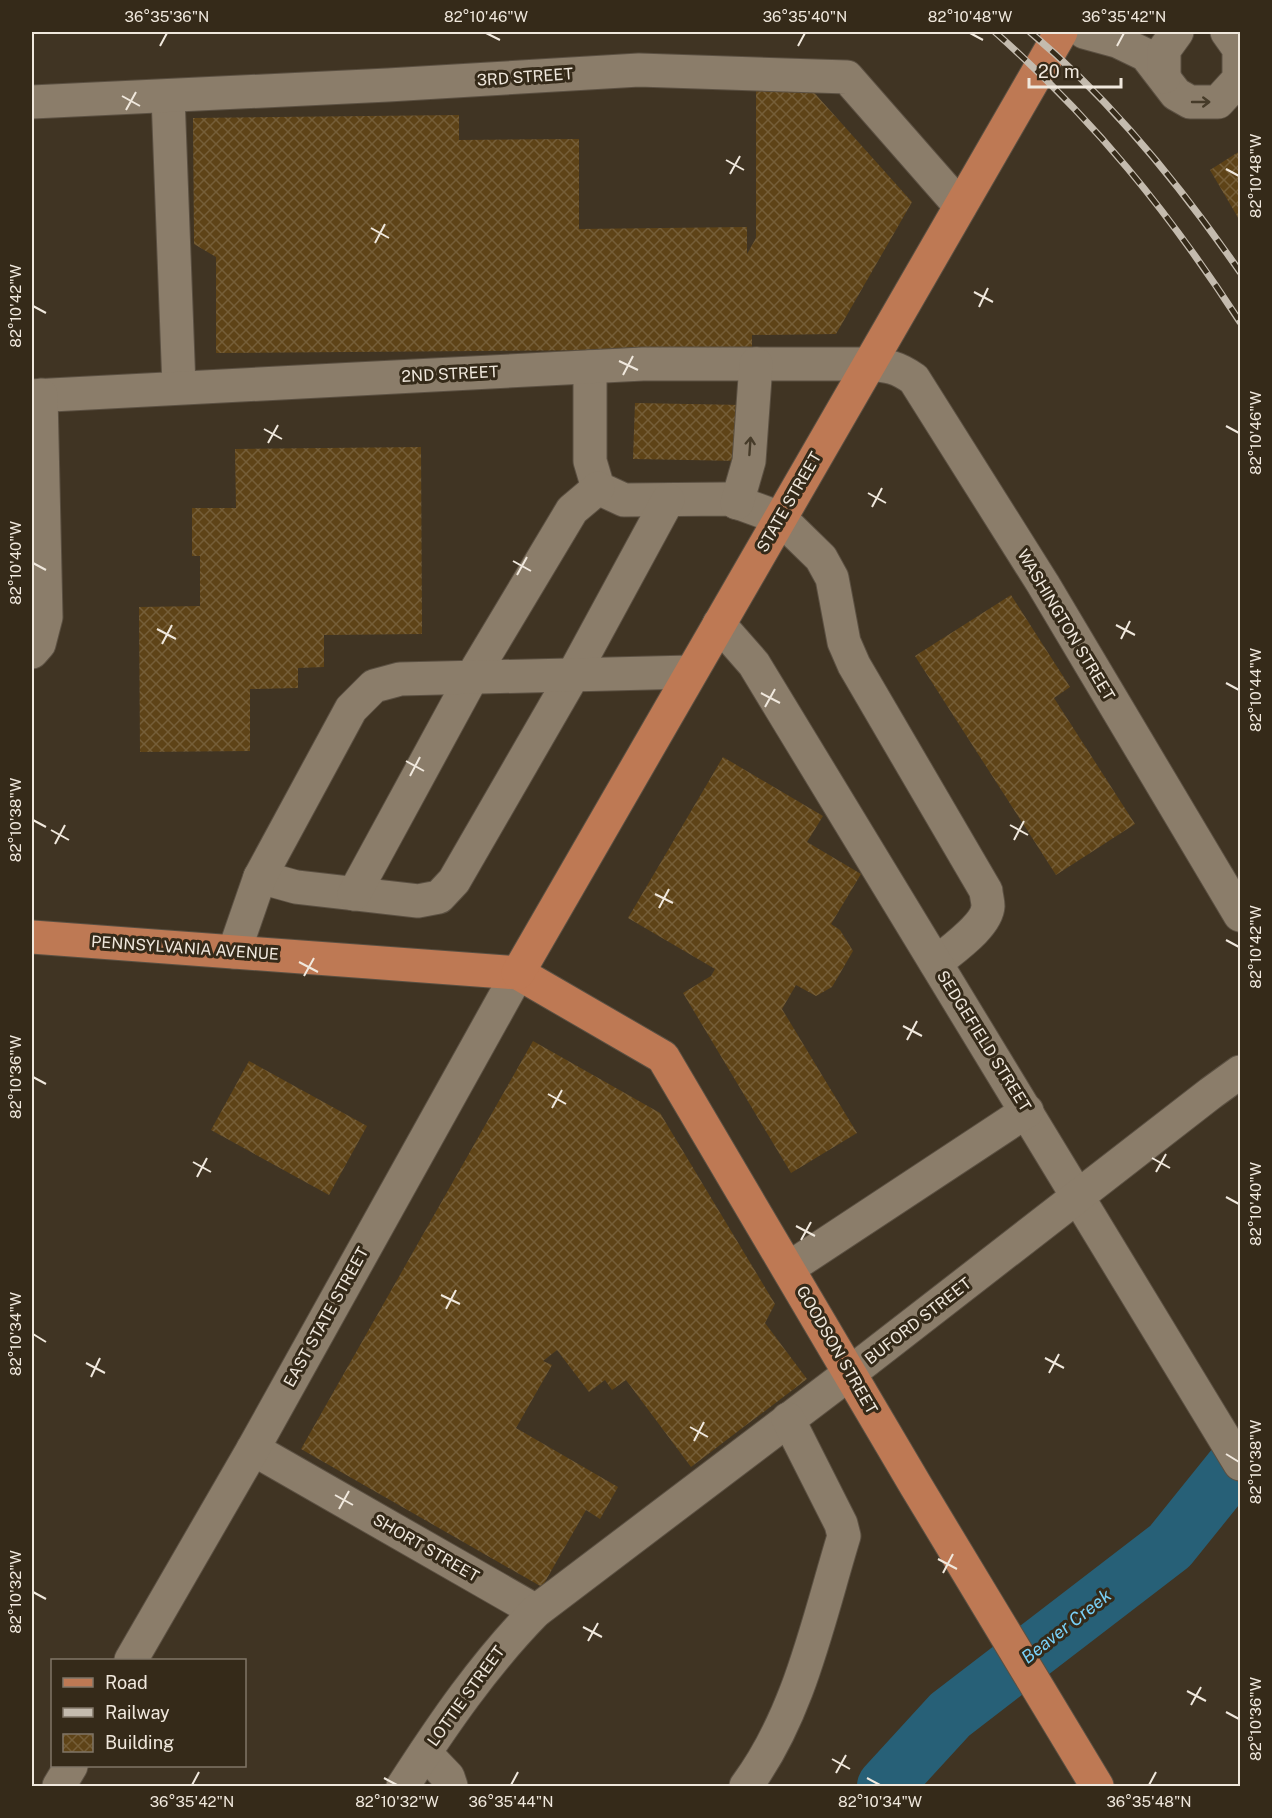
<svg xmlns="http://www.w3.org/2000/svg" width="1272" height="1818" viewBox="0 0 1272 1818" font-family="'Public Sans',sans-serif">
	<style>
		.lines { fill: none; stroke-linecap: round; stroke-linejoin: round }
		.river { stroke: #276077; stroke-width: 56 }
		.building { fill: url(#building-cross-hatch) }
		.minor-casing { stroke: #5b5042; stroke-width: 35 }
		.major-casing { stroke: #5b5042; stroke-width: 35 }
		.minor { stroke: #8b7d6a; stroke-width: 33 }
		.major { stroke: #be7954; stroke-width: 33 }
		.rail-casing { stroke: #c4bbae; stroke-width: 7 }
		.rail { stroke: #352a19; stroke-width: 4.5; stroke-dasharray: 14; stroke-linecap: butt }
		.oneway { stroke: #463b29 }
		.ticks { fill: none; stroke: #f0e8dd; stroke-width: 2 }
		.labels { text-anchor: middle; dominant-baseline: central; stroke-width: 6; stroke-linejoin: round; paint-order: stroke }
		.street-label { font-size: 16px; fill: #f0e8dd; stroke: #352a19 }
		.water-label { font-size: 18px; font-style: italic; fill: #79d0f7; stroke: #352a19 }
		.neatline { fill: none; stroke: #f0e8dd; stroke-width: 2 }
		.ticks-label { font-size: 15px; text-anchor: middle; fill: #f0e8dd }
	</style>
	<defs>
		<pattern id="building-cross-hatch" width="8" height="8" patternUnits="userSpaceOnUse" patternTransform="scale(1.5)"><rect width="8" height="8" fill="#5e4317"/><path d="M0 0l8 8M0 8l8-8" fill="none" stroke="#755e38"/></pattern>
	</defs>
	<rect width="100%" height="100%" fill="#403423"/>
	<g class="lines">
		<path class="river" d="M885,1786L950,1715L1170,1546L1240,1459"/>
	</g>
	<g class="building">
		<path d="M810,88L912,202L836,334L752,335V349L216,353V257L194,244L193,118L459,115V140L579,139V229L747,227V254L756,238V89Z"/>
		<path d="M1240,151V221L1210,170Z"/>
		<path d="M635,403L743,405L741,461L633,459Z"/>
		<path d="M421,447L422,634L324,635V667L298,668V688L250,689V751L140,752L139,607L200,606V556H192V508H236L235,449Z"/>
		<path d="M1011,595L1070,687L1054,698L1135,824L1056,875L915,656Z"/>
		<path d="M723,757L823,816L807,842L861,874L831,924L840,930L853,951L832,987L816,996L796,985L782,1009L857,1133L791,1173L683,993L711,976L715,969L628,918Z"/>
		<path d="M533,1041L660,1113L775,1304L765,1323L807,1379L691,1467L626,1380L612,1390L605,1380L589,1392L557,1350L543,1361L552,1365L516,1428L618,1487L600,1519L586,1510L542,1587L301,1449Z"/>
		<path d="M249,1061L367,1126L329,1195L211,1130Z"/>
	</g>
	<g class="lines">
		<g class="minor-casing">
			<g id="minor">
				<path d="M1084,32L1117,41L1146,55L1176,94L1190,102H1218L1239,79V49L1227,32"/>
				<path d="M1164,77V50L1177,32"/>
				<path d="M168,96L179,387"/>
				<path d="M32,102L388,85L639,70L847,77L960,206"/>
				<path d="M590,367V461L598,488L624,500L728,499L780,518L821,558L832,578L844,642L854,665L986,891C986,895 988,901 988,906C987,926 951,950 936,963"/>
				<path d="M32,396L643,364H869C889,366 897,367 914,379L1043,584L1240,915"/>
				<path d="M737,503L749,461L756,364"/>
				<path d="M719,624L754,664L1240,1464"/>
				<path d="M32,652L39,644L46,617L41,395"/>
				<path d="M260,877L296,887L418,901L439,897L454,881L573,675L668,500"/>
				<path d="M354,894L472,677L572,510L598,488"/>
				<path d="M234,952L260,877L351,709L374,686L400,679L691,672"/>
				<path d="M789,1268L1027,1111"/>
				<path d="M253,1449L536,1611"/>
				<path d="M131,1660L253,1449L518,973"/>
				<path d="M425,1753L448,1777L451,1786"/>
				<path d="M59,1786L71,1766"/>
				<path d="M403,1786C443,1724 484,1664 536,1611L850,1373L1211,1093L1240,1072"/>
				<path d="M746,1786C799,1715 818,1621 844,1536L841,1524L788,1419"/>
			</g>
		</g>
		<g class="major-casing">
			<g id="major">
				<path d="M32,937L518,973L663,1057L916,1486L1097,1786"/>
				<path d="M518,973L1061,32"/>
			</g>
		</g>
		<use href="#minor" class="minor"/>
		<use href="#major" class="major"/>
		<g class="rail-casing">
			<g id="rail">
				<path d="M995,32C1094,120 1168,211 1240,322"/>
				<path d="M1030,32C1111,100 1180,185 1240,272"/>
			</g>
		</g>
		<use href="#rail" class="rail"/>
	</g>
	<defs><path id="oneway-shaft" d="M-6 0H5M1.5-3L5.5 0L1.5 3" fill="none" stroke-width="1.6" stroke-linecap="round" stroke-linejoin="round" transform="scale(1.5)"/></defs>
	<g class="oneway">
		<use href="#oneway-shaft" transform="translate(1201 102)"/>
		<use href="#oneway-shaft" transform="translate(750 446) rotate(-86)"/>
	</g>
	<path class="ticks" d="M486,33L500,40M970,33L983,40M160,46L167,33M798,46L805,33M1117,46L1124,33M122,96L140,106M126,110L136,92M726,160L744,170M1226,169L1239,176M730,174L740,156M371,228L389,238M375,243L385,224M974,292L993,302M33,306L46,313M979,307L988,288M619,361L638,370M623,375L633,356M1226,426L1239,433M264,429L282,439M268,443L278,425M868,493L886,503M872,507L882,488M513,561L531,571M33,563L46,570M517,575L527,557M1116,625L1135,635M157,629L176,639M1121,639L1130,621M162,644L172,625M1226,683L1239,690M761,693L780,703M765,707L775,689M406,761L424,771M410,776L420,757M33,820L46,827M1010,825L1028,835M51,830L69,840M1014,840L1024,821M55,844L65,825M655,894L673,903M659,908L669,889M1226,940L1239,947M299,962L318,972M304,976L314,958M903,1026L922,1036M907,1040L917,1021M33,1077L46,1084M548,1094L566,1104M552,1108L562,1090M1152,1158L1170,1168M193,1162L211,1172M1156,1172L1166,1154M197,1177L207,1158M1226,1197L1239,1204M796,1226L815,1236M801,1240L811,1222M441,1295L460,1304M446,1309L456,1290M33,1334L46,1342M1045,1358L1064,1368M86,1363L105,1373M1049,1373L1059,1354M91,1377L100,1358M690,1427L708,1437M694,1441L704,1422M1226,1454L1239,1462M335,1495L353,1505M339,1509L349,1491M938,1559L957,1569M943,1573L953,1554M33,1592L46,1599M583,1627L602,1637M588,1641L598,1623M1187,1691L1206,1701M1191,1705L1201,1687M1226,1712L1239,1719M832,1759L850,1769M836,1773L846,1755M384,1778L397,1785M867,1778L880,1785M192,1785L199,1772M511,1785L518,1772M1149,1785L1156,1772"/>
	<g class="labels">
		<g class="street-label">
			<text transform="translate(525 77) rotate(-4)">3RD STREET</text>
			<text transform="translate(450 374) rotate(-3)">2ND STREET</text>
			<text transform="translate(789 502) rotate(-60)">STATE STREET</text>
			<text transform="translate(1066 625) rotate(59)">WASHINGTON STREET</text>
			<text transform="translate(185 948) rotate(4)">PENNSYLVANIA AVENUE</text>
			<text transform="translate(984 1041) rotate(58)">SEDGEFIELD STREET</text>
			<text transform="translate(326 1317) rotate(-61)">EAST STATE STREET</text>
			<text transform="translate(918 1321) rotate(-38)">BUFORD STREET</text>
			<text transform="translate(837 1350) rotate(60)">GOODSON STREET</text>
			<text transform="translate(426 1548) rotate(30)">SHORT STREET</text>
			<text transform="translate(466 1696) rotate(-54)">LOTTIE STREET</text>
		</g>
		<g class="water-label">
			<text transform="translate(1066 1626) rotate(-38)">Beaver Creek</text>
		</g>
	</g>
	<rect width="1272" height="1818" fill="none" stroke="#352a19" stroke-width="66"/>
	<rect x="51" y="1659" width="195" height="108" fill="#352a19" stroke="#807667" stroke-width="1.5"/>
	<rect x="63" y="1678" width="30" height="9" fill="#be7954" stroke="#807667" stroke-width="1.5"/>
	<text x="105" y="1689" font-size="18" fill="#f0e8dd">Road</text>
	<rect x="63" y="1708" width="30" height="9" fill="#c4bbae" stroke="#807667" stroke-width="1.5"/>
	<text x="105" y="1719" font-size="18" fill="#f0e8dd">Railway</text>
	<rect x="63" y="1734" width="30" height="18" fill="url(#building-cross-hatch)" stroke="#807667" stroke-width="1.5"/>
	<text x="105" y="1749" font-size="18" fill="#f0e8dd">Building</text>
	<path d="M1029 78v9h92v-9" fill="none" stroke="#f0e8dd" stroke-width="3"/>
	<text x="1038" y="78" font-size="18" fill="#f0e8dd" stroke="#352a19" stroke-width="4.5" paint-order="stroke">20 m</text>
	<rect x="33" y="33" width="1206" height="1752" class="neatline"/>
	<g class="ticks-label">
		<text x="167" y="22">36°35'36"N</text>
		<text x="486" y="22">82°10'46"W</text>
		<text x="805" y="22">36°35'40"N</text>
		<text x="970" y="22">82°10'48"W</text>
		<text x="1124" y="22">36°35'42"N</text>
		<text transform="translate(1256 176) rotate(-90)" y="5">82°10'48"W</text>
		<text transform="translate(16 306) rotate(-90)" y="5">82°10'42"W</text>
		<text transform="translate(1256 433) rotate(-90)" y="5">82°10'46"W</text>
		<text transform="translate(16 563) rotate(-90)" y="5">82°10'40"W</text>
		<text transform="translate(1256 690) rotate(-90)" y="5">82°10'44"W</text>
		<text transform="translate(16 820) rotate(-90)" y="5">82°10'38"W</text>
		<text transform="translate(1256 947) rotate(-90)" y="5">82°10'42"W</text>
		<text transform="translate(16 1077) rotate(-90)" y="5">82°10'36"W</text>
		<text transform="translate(1256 1204) rotate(-90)" y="5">82°10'40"W</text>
		<text transform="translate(16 1334) rotate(-90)" y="5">82°10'34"W</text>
		<text transform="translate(1256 1462) rotate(-90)" y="5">82°10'38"W</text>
		<text transform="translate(16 1592) rotate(-90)" y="5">82°10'32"W</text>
		<text transform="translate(1256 1719) rotate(-90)" y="5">82°10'36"W</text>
		<text x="192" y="1807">36°35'42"N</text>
		<text x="397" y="1807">82°10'32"W</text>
		<text x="511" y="1807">36°35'44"N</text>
		<text x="880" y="1807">82°10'34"W</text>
		<text x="1149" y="1807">36°35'48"N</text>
	</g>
</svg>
